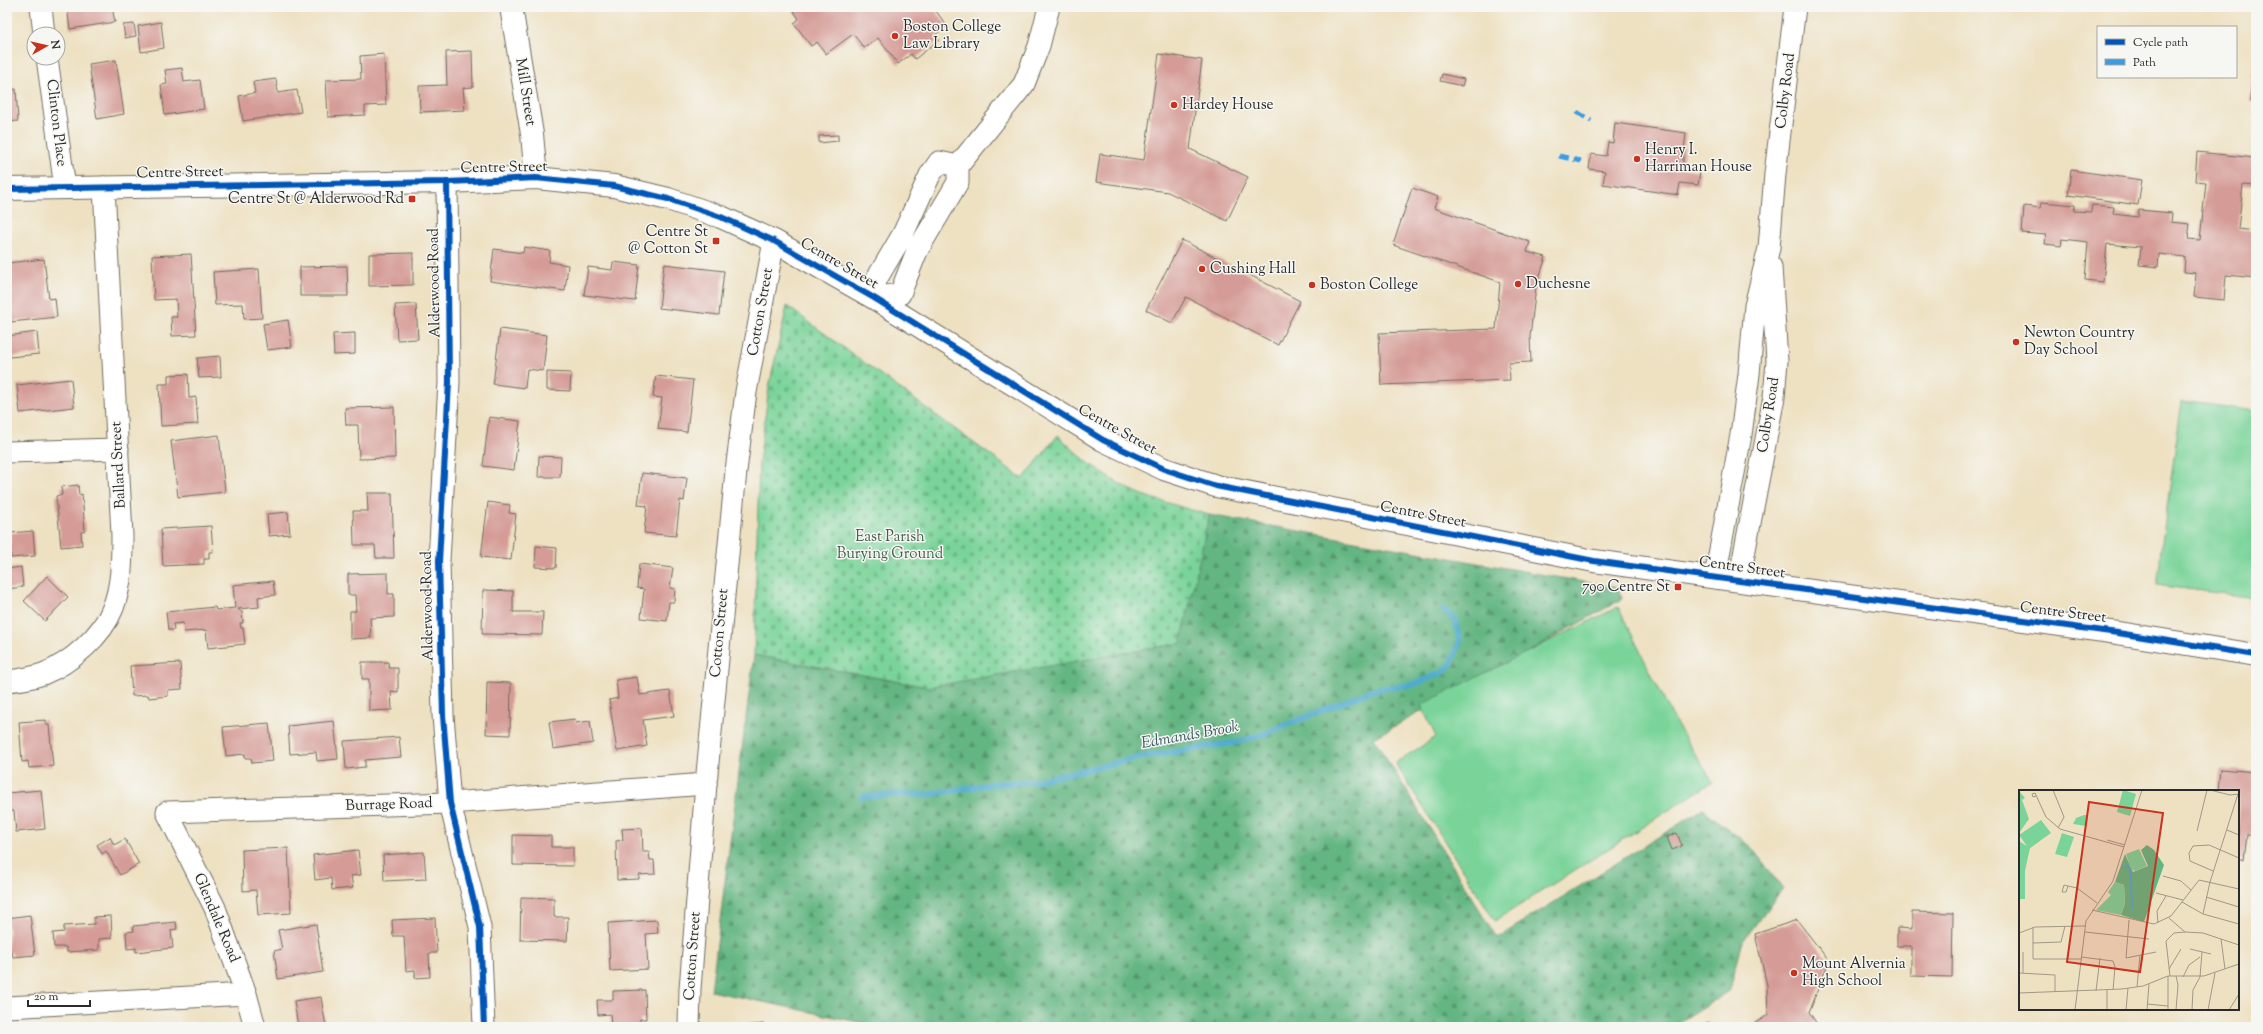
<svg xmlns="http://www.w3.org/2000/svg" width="2263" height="1034" viewBox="0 0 2263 1034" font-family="'Sorts Mill Goudy',serif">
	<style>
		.forest { fill: url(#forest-firs); stroke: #477056 }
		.cemetery { fill: url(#cemetery-stones); stroke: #528062 }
		.garden { fill: #7ad49a; stroke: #528062 }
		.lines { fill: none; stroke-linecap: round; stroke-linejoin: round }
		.stream { stroke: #50abce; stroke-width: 6 }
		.building { fill: #d59b96 }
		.street-casing { stroke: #6f6b60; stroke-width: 23 }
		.secondary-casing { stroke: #6f6b60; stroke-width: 24 }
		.primary-casing { stroke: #6f6b60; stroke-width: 24 }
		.street { stroke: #fff; stroke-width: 21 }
		.secondary { stroke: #fff; stroke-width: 22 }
		.primary { stroke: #fff; stroke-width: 22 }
		.quiet { stroke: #3d9ce1; stroke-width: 5; stroke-dasharray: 10 5; stroke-linecap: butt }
		.cycleway-casing { stroke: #f6f6f2; stroke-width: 8 }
		.cycleway { stroke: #0057b8; stroke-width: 6 }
		.poi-dot { fill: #c8321e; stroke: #f6f6f2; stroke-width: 1.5 }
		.labels { text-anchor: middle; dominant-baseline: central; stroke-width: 3; stroke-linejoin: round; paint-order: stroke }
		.poi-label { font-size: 15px; fill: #2b2b2b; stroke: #f6f6f2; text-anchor: start }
		.street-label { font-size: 15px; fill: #2b2b2b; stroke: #f6f6f2 }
		.park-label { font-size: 15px; fill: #435e4c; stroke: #f6f6f2 }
		.water-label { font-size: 16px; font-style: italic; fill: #385864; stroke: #f6f6f2 }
		.inset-river { fill: none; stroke: #50abce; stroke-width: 2 }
		.inset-road { fill: none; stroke: #a09886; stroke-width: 1 }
		.view { fill: #c8321e; fill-opacity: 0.15; stroke: #c8321e; stroke-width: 2 }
		.inset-edge { fill: none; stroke: #2b2b2b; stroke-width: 2 }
	</style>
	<defs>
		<pattern id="forest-firs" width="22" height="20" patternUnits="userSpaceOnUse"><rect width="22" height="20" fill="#63b682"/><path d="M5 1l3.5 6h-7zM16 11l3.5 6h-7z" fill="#52946b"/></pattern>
		<pattern id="cemetery-stones" width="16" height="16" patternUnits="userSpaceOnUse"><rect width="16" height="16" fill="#7ad49a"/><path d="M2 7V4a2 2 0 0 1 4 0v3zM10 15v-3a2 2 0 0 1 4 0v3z" fill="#6ab685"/></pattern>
	</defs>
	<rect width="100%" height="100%" fill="#f6f6f2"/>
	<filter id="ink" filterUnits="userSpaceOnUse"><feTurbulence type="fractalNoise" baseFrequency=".025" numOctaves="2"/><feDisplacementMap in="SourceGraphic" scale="8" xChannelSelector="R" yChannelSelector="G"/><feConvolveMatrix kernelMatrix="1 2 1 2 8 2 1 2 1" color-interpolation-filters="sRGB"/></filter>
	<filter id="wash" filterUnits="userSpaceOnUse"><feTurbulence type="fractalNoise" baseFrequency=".012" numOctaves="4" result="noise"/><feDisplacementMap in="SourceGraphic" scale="16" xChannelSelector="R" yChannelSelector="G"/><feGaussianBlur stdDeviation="0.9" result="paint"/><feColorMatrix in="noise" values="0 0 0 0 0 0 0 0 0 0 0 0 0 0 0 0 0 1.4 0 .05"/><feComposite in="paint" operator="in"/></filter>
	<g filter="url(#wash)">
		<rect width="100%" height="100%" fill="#eee1c2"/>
		<path class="forest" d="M1209,515L1618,588L1622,599L1374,738L1497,938L1703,809L1752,848L1783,888L1743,941L1730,990L1672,1027H882L711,991L754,655L928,687L1180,643Z"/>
		<path class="cemetery" d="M787,306L1023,479L1058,435C1085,462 1114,485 1151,498C1170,504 1190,509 1209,515L1181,643L928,687L754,655L759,463L769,387Z"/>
		<g class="garden">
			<path d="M2182,401L2256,411V598L2156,585Z"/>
			<path d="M1618,607L1677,725L1713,782L1495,921L1395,763L1436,737L1421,705Z"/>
		</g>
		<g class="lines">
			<path class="stream" d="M862,797L903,794L926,795L992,784L1035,781L1142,757L1238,742L1264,734L1373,690L1415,684L1443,672L1451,664L1460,641L1455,620L1444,610"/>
		</g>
		<g id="blocks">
			<g class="building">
				<path d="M67,7H112L115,22L70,29Z"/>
				<path d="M791,7H933L947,26L935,35L939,40L915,59L911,54L898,64L878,38L864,48L853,34L826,54L817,42L811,46L794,23L799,19Z"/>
				<path d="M161,22L164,48L141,52L138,26Z"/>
				<path d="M134,24L136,36L125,38L123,25Z"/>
				<path d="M472,51L473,87L463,88L465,110L420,112L419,86L447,85L446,52Z"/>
				<path d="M384,54L386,105L365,106V115L328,117L326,80L361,79L360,56Z"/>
				<path d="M1159,54L1202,60L1190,149L1248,177L1227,221L1168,192L1096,182L1100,154L1144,160Z"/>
				<path d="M116,60L124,114L97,119L89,64Z"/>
				<path d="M182,68L184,82L200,80L204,109L165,115L161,85L167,84L165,70Z"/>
				<path d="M2253,70H2256V102H2250Z"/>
				<path d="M1442,74L1464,79L1462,86L1440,81Z"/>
				<path d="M276,79L278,93L297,90L301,112L243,121L239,96L255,93L253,82Z"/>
				<path d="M16,89L18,121L7,122V90Z"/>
				<path d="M1615,123L1686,133L1682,168L1700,171L1698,185L1680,183L1678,195L1603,184L1605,171L1589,169L1591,154L1606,156L1608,142L1613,143Z"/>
				<path d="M838,135V141L819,143V136Z"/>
				<path d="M2197,152L2256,158V186L2243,185L2238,229L2256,231V278L2226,275L2224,300L2194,297L2196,273L2184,272L2185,257L2159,254L2158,267L2139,265L2141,247L2107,244L2103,282L2085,280L2088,242L2062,239L2061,246L2045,244L2046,235L2022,233L2024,206L2041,208L2042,202L2075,205L2074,211L2091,212L2092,205L2114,207L2113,214L2138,217L2139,210L2172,213L2171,222L2190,224L2188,239L2200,240L2206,182L2195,181Z"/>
				<path d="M2071,170L2142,180L2138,205L2068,195Z"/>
				<path d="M1412,188L1438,197L1434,208L1530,242L1527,252L1546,257L1536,287L1530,336L1531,362L1509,363L1510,380L1381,385L1379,333L1496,329L1500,282L1393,245Z"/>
				<path d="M1182,240L1300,301L1278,345L1186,297L1172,323L1146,310Z"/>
				<path d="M524,247L550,251L549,262L568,265L565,291L490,281L494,249L523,253Z"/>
				<path d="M413,253V285L369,286V254Z"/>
				<path d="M191,254L196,335L172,336L171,317H177L176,299L154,300L152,256Z"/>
				<path d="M44,259L49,299L55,298L57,317L11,322L7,288V263Z"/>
				<path d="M613,262L639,265L635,301L584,295L588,267L612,270Z"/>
				<path d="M664,264L724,271L719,315L659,308Z"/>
				<path d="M347,266L348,296H300V267Z"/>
				<path d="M259,269L262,318L244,319L243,304L215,305L213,272Z"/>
				<path d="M416,304L418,339L397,340L395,305Z"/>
				<path d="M288,320L292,347L267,350L263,324Z"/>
				<path d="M500,329L547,335L543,371L527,369L525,388L493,384Z"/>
				<path d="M37,332L39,354L10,357L7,336Z"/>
				<path d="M355,333V354L334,355L333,334Z"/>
				<path d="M220,356L221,377L199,378L197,358Z"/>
				<path d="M547,372L571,373L570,391L547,390Z"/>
				<path d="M188,374L189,398L196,397L198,424L161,426L159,384H168V375Z"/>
				<path d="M656,376L693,380L687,432L658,429L662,398L653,397Z"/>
				<path d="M71,379L74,407L20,413L17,385Z"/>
				<path d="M394,407L395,458L359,459L358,425H346L345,408Z"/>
				<path d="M489,417L520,421L514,470L483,466Z"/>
				<path d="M219,435L225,492L178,497L171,441Z"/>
				<path d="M539,456L561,457L560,477H538Z"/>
				<path d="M642,473L687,478L684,501L680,500L676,536L644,533L647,506L638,505Z"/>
				<path d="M78,485L79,495L82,494L85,531L81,532L82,545L61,547L56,496L62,495L61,487Z"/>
				<path d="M367,493H392L394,558H376L375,545H354L353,511H368Z"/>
				<path d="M488,502L510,505L509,513L516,514L511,560L481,557Z"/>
				<path d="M288,512L290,534L269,536L267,514Z"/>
				<path d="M211,526L213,552H209V559H204V564L163,566L161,529Z"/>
				<path d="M33,531L35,556L11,558L10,533Z"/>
				<path d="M536,546L557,548L556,568L535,567Z"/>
				<path d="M639,564L673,568L670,588L675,589L674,602H669L667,621L641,618L644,589L637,588Z"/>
				<path d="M21,567L23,587L7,589V569Z"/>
				<path d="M388,573V594H394V617L370,618L371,638L350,639V611H356L355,595H348V574Z"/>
				<path d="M47,576L68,597L45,621L24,601Z"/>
				<path d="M273,581L275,595L258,597L259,607L238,609L242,612L243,623H240L241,628H243L245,644L208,648L206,630L184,632L183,623L173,624L174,630H168L166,612L215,607L216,610L235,608L233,585Z"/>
				<path d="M483,590L513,591V612H543L542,635L482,634Z"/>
				<path d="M362,662H388L389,668H398V692L391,691L392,710L369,711V679H362Z"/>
				<path d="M180,663L182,689L168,690V696L149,698L148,695L132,696L130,666Z"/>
				<path d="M637,677L640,695L670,691L674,716L643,720L647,746L617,751L609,700L618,698L616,680Z"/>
				<path d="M487,682L511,683L510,735L486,734Z"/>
				<path d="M575,719L576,723L590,721L593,743L553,749L549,722Z"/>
				<path d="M46,720V725H49L53,766L29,768L28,761L22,762L19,722Z"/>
				<path d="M334,721L338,759L317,761L316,752L290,754L288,726Z"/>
				<path d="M269,723L273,761L252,763L251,758H245V754L226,756L223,727Z"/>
				<path d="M399,737L401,757L365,760V767L346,769L344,741Z"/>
				<path d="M2220,769L2256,772V835L2247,834L2244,859H2238V791H2218Z"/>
				<path d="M41,790L45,829L16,832L14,811H7V793Z"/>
				<path d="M642,828L643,852H649L650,860H654L655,874L639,875V879L617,880L616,841L623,840L622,829Z"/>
				<path d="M1677,833L1682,846L1672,850L1667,837Z"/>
				<path d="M513,835L551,836V847H573V866L513,865Z"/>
				<path d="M110,837L114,845L125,839L139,864L120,875L106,851L102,854L97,845Z"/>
				<path d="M288,848L291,913L258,915L256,890L243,891L242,850Z"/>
				<path d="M358,850L361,875L351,876L353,888L332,890L331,878L315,880L313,855Z"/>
				<path d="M424,852L426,879L384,881L383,855Z"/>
				<path d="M521,897L554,898V917H568L567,941L520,940Z"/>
				<path d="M1912,912L1953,913L1952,977L1911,976V946H1897V928L1912,929Z"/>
				<path d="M30,915L35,955L13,957L12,953H7L9,933L7,918Z"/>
				<path d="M111,916L112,938L99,939V950L67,952L66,947H54L53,933L64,932V926L95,924L94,917Z"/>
				<path d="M435,918L437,953H429L430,977L415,978V970L406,971L404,936H393L392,920Z"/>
				<path d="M657,920L658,933L646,934L648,969L610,971L608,923Z"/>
				<path d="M1797,920L1829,961L1809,1012L1819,1027H1749L1768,1015L1767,985L1755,934Z"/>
				<path d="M176,922L177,929L171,930L173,948L136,952V948L127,949L126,932L134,931L133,926Z"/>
				<path d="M316,924L323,972L278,979L274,951L282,949L278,930Z"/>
				<path d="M645,990L646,1019H640V1027H611L610,1014L598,1015L597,1000H613V991Z"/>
				<path d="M321,997L326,1027H298L294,1001Z"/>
				<path d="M1708,1022L1712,1027H1700Z"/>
				<path d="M764,1024V1027H740L739,1026Z"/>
			</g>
		</g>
	</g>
	<g filter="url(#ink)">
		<use href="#blocks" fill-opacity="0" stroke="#6f6b60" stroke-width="1"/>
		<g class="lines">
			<g class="street-casing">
				<g id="street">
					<path d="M41,7L44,34"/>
					<path d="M47,58L65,188"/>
					<path d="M958,166L939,162L930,175L903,234L876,280L874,298L900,294L917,251L958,182V166L1024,84L1039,46L1049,7"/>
					<path d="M447,182L449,382L439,561L443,715L450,803L480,927L484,1027"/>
					<path d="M7,452L118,449"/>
					<path d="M1715,577L1741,435L1749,374L1755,306L1769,248L1775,174L1795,7"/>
					<path d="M1739,581L1774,397L1777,361L1771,267"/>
					<path d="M7,681C19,680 31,678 43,674C71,663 102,636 113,608C122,584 122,560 122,535L104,187"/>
					<path d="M7,1007L246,994"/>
					<path d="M255,1027L246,994L215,908L167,812L450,803L706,784"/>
					<path d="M689,1027L690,989L706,784L736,471L746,392L774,241"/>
				</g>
			</g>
			<g class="secondary-casing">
				<path id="secondary" d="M511,7L532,134L536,178"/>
			</g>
			<g class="primary-casing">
				<path id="primary" d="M7,189L447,182L536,178L614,186L668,199L721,217L774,241L874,298L1103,440L1164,469L1216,486L1594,561L2118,633L2256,655"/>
			</g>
			<use href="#street" class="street"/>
			<use href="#secondary" class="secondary"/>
			<use href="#primary" class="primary"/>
			<g class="quiet">
				<path d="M1577,112L1591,121"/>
				<path d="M1559,156L1581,161"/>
			</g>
			<g class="cycleway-casing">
				<g id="cycleway">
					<path d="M447,182L449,382L439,561L443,715L450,803L480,927L484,1027"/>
					<path d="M7,189L447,182L536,178L614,186L668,199L721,217L774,241L874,298L1103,440L1164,469L1216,486L1594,561L2118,633L2256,655"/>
				</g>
			</g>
			<use href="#cycleway" class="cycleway"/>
		</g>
	</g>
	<g class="poi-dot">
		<circle cx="895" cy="36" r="4"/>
		<circle cx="1174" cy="105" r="4"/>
		<circle cx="1637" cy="159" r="4"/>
		<rect x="408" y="195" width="8" height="8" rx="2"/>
		<rect x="712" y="237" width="8" height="8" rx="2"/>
		<circle cx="1202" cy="269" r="4"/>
		<circle cx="1518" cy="284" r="4"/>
		<circle cx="1312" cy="285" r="4"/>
		<circle cx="2016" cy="342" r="4"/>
		<rect x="1674" y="583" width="8" height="8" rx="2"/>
		<circle cx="1794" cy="973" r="4"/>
	</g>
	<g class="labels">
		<g class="poi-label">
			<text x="903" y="27">Boston College<tspan x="903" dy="17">Law Library</tspan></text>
			<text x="1182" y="105">Hardey House</text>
			<text x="1645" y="150">Henry I.<tspan x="1645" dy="17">Harriman House</tspan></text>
			<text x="404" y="199" text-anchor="end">Centre St @ Alderwood Rd</text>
			<text x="708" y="232" text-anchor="end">Centre St<tspan x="708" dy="17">@ Cotton St</tspan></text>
			<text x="1210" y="269">Cushing Hall</text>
			<text x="1526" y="284">Duchesne</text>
			<text x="1320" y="285">Boston College</text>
			<text x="2024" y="333">Newton Country<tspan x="2024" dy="17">Day School</tspan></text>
			<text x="1670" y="587" text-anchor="end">790 Centre St</text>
			<text x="1802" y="964">Mount Alvernia<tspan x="1802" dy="17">High School</tspan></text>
		</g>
		<g class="street-label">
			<text transform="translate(1786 91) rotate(-83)">Colby Road</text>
			<text transform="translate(525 92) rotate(81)">Mill Street</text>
			<text transform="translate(56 123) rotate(83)">Clinton Place</text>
			<text transform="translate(504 168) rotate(-1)">Centre Street</text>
			<text transform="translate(180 173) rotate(-1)">Centre Street</text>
			<text transform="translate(839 264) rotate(30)">Centre Street</text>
			<text transform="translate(435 283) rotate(-91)">Alderwood Road</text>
			<text transform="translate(761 312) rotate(-80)">Cotton Street</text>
			<text transform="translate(1769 415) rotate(-81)">Colby Road</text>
			<text transform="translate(1117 430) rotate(29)">Centre Street</text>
			<text transform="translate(119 465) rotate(-93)">Ballard Street</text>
			<text transform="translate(1423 515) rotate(11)">Centre Street</text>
			<text transform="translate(1742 568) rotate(8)">Centre Street</text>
			<text transform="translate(428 606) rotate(-91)">Alderwood Road</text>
			<text transform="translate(2063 613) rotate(7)">Centre Street</text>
			<text transform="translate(720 633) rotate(-85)">Cotton Street</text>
			<text transform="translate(389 805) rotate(-2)">Burrage Road</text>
			<text transform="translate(216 918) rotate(67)">Glendale Road</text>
			<text transform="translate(693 956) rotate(-86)">Cotton Street</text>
		</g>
		<g class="park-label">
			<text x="890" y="537">East Parish<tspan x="890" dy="17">Burying Ground</tspan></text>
		</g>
		<g class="water-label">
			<text transform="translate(1190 736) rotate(-10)">Edmands Brook</text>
		</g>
	</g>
	<g transform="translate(2019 790)">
		<rect width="220" height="220" fill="#eee1c2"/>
		<path d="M128,55L135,60L145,75L125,132L102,125L106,113L105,95L96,92L106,64L114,82L129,76L122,60Z" fill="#63b682"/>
		<path d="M96,92L105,95L106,113L102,125L77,120L92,105L89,102Z" fill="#7ad49a"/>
		<path d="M0,1L6,8L3,10L10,29L0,43ZM0,51L11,58L6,81V109H1L0,143Z" fill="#7ad49a"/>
		<path d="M104,0L117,4L111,26L98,22ZM65,25H69L67,36L54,34L57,28ZM22,30L32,43L10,59L0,45ZM43,43L55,47L48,67L36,64ZM120,59L128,76L116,81L112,79L107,64Z" fill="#7ad49a"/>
		<path class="inset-river" d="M105,76L110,77L112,90L113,119"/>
		<path class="inset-road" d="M34,0L45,27L39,38M191,0L211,5L220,4M17,6L14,7L13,4L16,3L27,27L41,39L105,57M208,40L220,45M178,41L188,0M88,50L106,55M194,81L171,71L170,63L174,56L190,55L220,68M144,86L162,91L172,100M49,96L47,102H43L45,95L49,96L58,98L78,113M137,103L164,110M187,107L220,117M163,112L184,124L220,134M73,120L135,134L152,126L180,90L220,99M184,124L191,92L219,4M150,128L166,142L184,143L220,155M110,130L107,168L137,162M139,133L138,121L147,106M14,137V169H62M66,142L130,149M0,143L16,137L66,136M202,149L206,179M14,153L42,152L46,136M171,159L192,164M62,167L94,171L96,177L94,200M150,179L162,159M0,183L36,185V202M4,183V162M151,186L147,151L155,143L166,142M157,186L159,195L157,220M164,187L170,175L181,167M118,197L121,165M88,200V220M77,201L81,168M0,203L103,199L124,196L149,186H185L220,174M128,214L149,216M56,220L67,131L94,91L123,0M107,220L109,198M128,220L130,194M149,220V186M173,220L174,200L181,187L183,162M189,220L196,183M210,220L220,204"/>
		<path class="view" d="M70,12L144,23L121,182L48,172Z"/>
		<rect width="220" height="220" class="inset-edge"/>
	</g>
	<rect width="2263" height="1034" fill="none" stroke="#f6f6f2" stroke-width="24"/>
	<rect x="2097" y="26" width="140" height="52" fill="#f6f6f2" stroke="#a5a5a2"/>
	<rect x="2105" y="39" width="20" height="6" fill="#0057b8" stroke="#a5a5a2"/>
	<text x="2133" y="46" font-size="12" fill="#2b2b2b">Cycle path</text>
	<rect x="2105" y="59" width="20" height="6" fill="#3d9ce1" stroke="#a5a5a2"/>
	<text x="2133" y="66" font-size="12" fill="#2b2b2b">Path</text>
	<g transform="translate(46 46) rotate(82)"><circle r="19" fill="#f6f6f2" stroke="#a5a5a2"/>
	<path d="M0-3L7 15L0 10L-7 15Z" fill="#c8321e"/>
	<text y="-6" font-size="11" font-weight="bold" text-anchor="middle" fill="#2b2b2b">N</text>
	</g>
	<path d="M28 1000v6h62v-6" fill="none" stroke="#2b2b2b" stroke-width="2"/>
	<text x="34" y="1000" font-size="12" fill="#2b2b2b" stroke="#f6f6f2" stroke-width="3" paint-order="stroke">20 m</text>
</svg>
